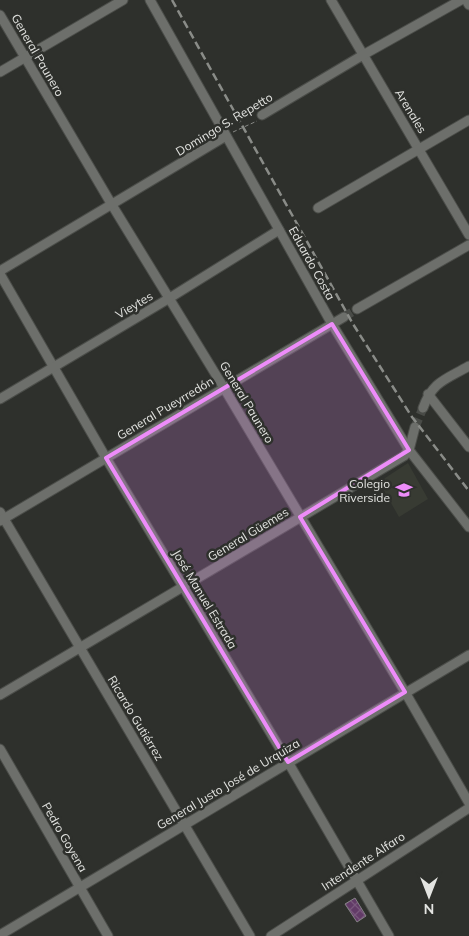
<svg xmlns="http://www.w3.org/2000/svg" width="469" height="936" viewBox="0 0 469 936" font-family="Mulish,sans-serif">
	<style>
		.built { fill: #383b33 }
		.building { fill: url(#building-cross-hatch); stroke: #858286 }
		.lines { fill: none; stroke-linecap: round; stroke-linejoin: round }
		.minor-tunnel { stroke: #494b47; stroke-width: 9; stroke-dasharray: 9 4.5; stroke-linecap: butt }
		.minor-casing { stroke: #4b4d49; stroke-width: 11 }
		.path { stroke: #878885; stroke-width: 1; stroke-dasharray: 4 2.5; stroke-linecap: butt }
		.minor { stroke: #6d6f6b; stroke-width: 9 }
		.rail { stroke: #8a8c88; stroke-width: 2.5; stroke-dasharray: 8 4; stroke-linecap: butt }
		.marked { fill: #ed8cf9; fill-opacity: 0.2; stroke: #ed8cf9; stroke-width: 4; stroke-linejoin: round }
		.labels { text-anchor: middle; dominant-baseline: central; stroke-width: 5; stroke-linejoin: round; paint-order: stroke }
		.street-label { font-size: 12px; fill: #e3e4e1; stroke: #2e302c }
		.poi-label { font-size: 12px; fill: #e3e4e1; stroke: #2e302c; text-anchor: end }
	</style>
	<defs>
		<pattern id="building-cross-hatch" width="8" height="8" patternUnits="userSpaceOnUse" patternTransform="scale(1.25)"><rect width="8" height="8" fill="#623b67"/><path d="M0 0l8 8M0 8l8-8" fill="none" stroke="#78577c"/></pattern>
	</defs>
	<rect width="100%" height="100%" fill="#2e302c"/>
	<path class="built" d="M408,463L428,499L399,517L379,482Z"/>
	<path class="building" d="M355,898L366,916L357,922L345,904Z"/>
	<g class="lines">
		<g class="minor-tunnel">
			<path d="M344,317L357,309"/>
			<path d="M415,427L423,408"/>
		</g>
		<g class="minor-casing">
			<g id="minor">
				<path d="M150,0L332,324L409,450L469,527"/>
				<path d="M331,0L469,235"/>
				<path d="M466,0L469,5"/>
				<path d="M0,15L112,205L224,388L405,692L469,803"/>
				<path d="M0,72L123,0"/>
				<path d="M262,115L363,55L461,0"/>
				<path d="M318,208L469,120"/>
				<path d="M0,271L226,136"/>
				<path d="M0,274L106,458L288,762L389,936"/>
				<path d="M357,309L469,245"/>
				<path d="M428,394L469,447"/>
				<path d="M0,399L168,299L279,230"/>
				<path d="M423,408C433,381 445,380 469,366"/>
				<path d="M0,512L250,936"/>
				<path d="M0,521L344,317"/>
				<path d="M0,695L404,456L409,450L415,427"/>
				<path d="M0,749L108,936"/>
				<path d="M0,935L469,655"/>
				<path d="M271,936L469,808"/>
			</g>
		</g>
		<path class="path" d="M233,132L257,121"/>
		<use href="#minor" class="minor"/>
		<path class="rail" d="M172,0L353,324L412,417L469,491"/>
	</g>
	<path class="marked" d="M332,324L409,450L300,517L405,692L288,762L106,458Z"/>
	<defs>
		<g id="school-bare" transform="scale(1.35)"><path d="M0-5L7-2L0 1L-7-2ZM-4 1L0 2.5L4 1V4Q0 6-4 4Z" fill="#ed8cf9" stroke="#2e302c" stroke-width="2.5" paint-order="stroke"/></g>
	</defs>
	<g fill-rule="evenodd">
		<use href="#school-bare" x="404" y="490"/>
	</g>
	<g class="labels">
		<g class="street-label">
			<text transform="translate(38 55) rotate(60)">General Paunero</text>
			<text transform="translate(411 111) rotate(59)">Arenales</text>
			<text transform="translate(224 124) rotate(-31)">Domingo S. Repetto</text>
			<text transform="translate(312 263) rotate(61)">Eduardo Costa</text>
			<text transform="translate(134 305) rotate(-31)">Vieytes</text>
			<text transform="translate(247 402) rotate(59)">General Paunero</text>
			<text transform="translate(165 408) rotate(-31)">General Pueyrredón</text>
			<text transform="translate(248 534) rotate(-31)">General Güemes</text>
			<text transform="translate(205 599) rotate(59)">José Manuel Estrada</text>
			<text transform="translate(136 718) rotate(59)">Ricardo Gutiérrez</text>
			<text transform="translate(228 784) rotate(-31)">General Justo José de Urquiza</text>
			<text transform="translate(65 837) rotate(60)">Pedro Goyena</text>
			<text transform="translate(363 861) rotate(-33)">Intendente Alfaro</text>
		</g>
		<g class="poi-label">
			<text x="390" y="483">Colegio<tspan x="390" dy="14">Riverside</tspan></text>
		</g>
	</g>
	<g transform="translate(429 896) rotate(180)" stroke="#2e302c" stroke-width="4" paint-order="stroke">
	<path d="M0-4L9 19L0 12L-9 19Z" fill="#e3e4e1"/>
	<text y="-8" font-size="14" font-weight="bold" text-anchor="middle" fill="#e3e4e1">N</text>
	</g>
</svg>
